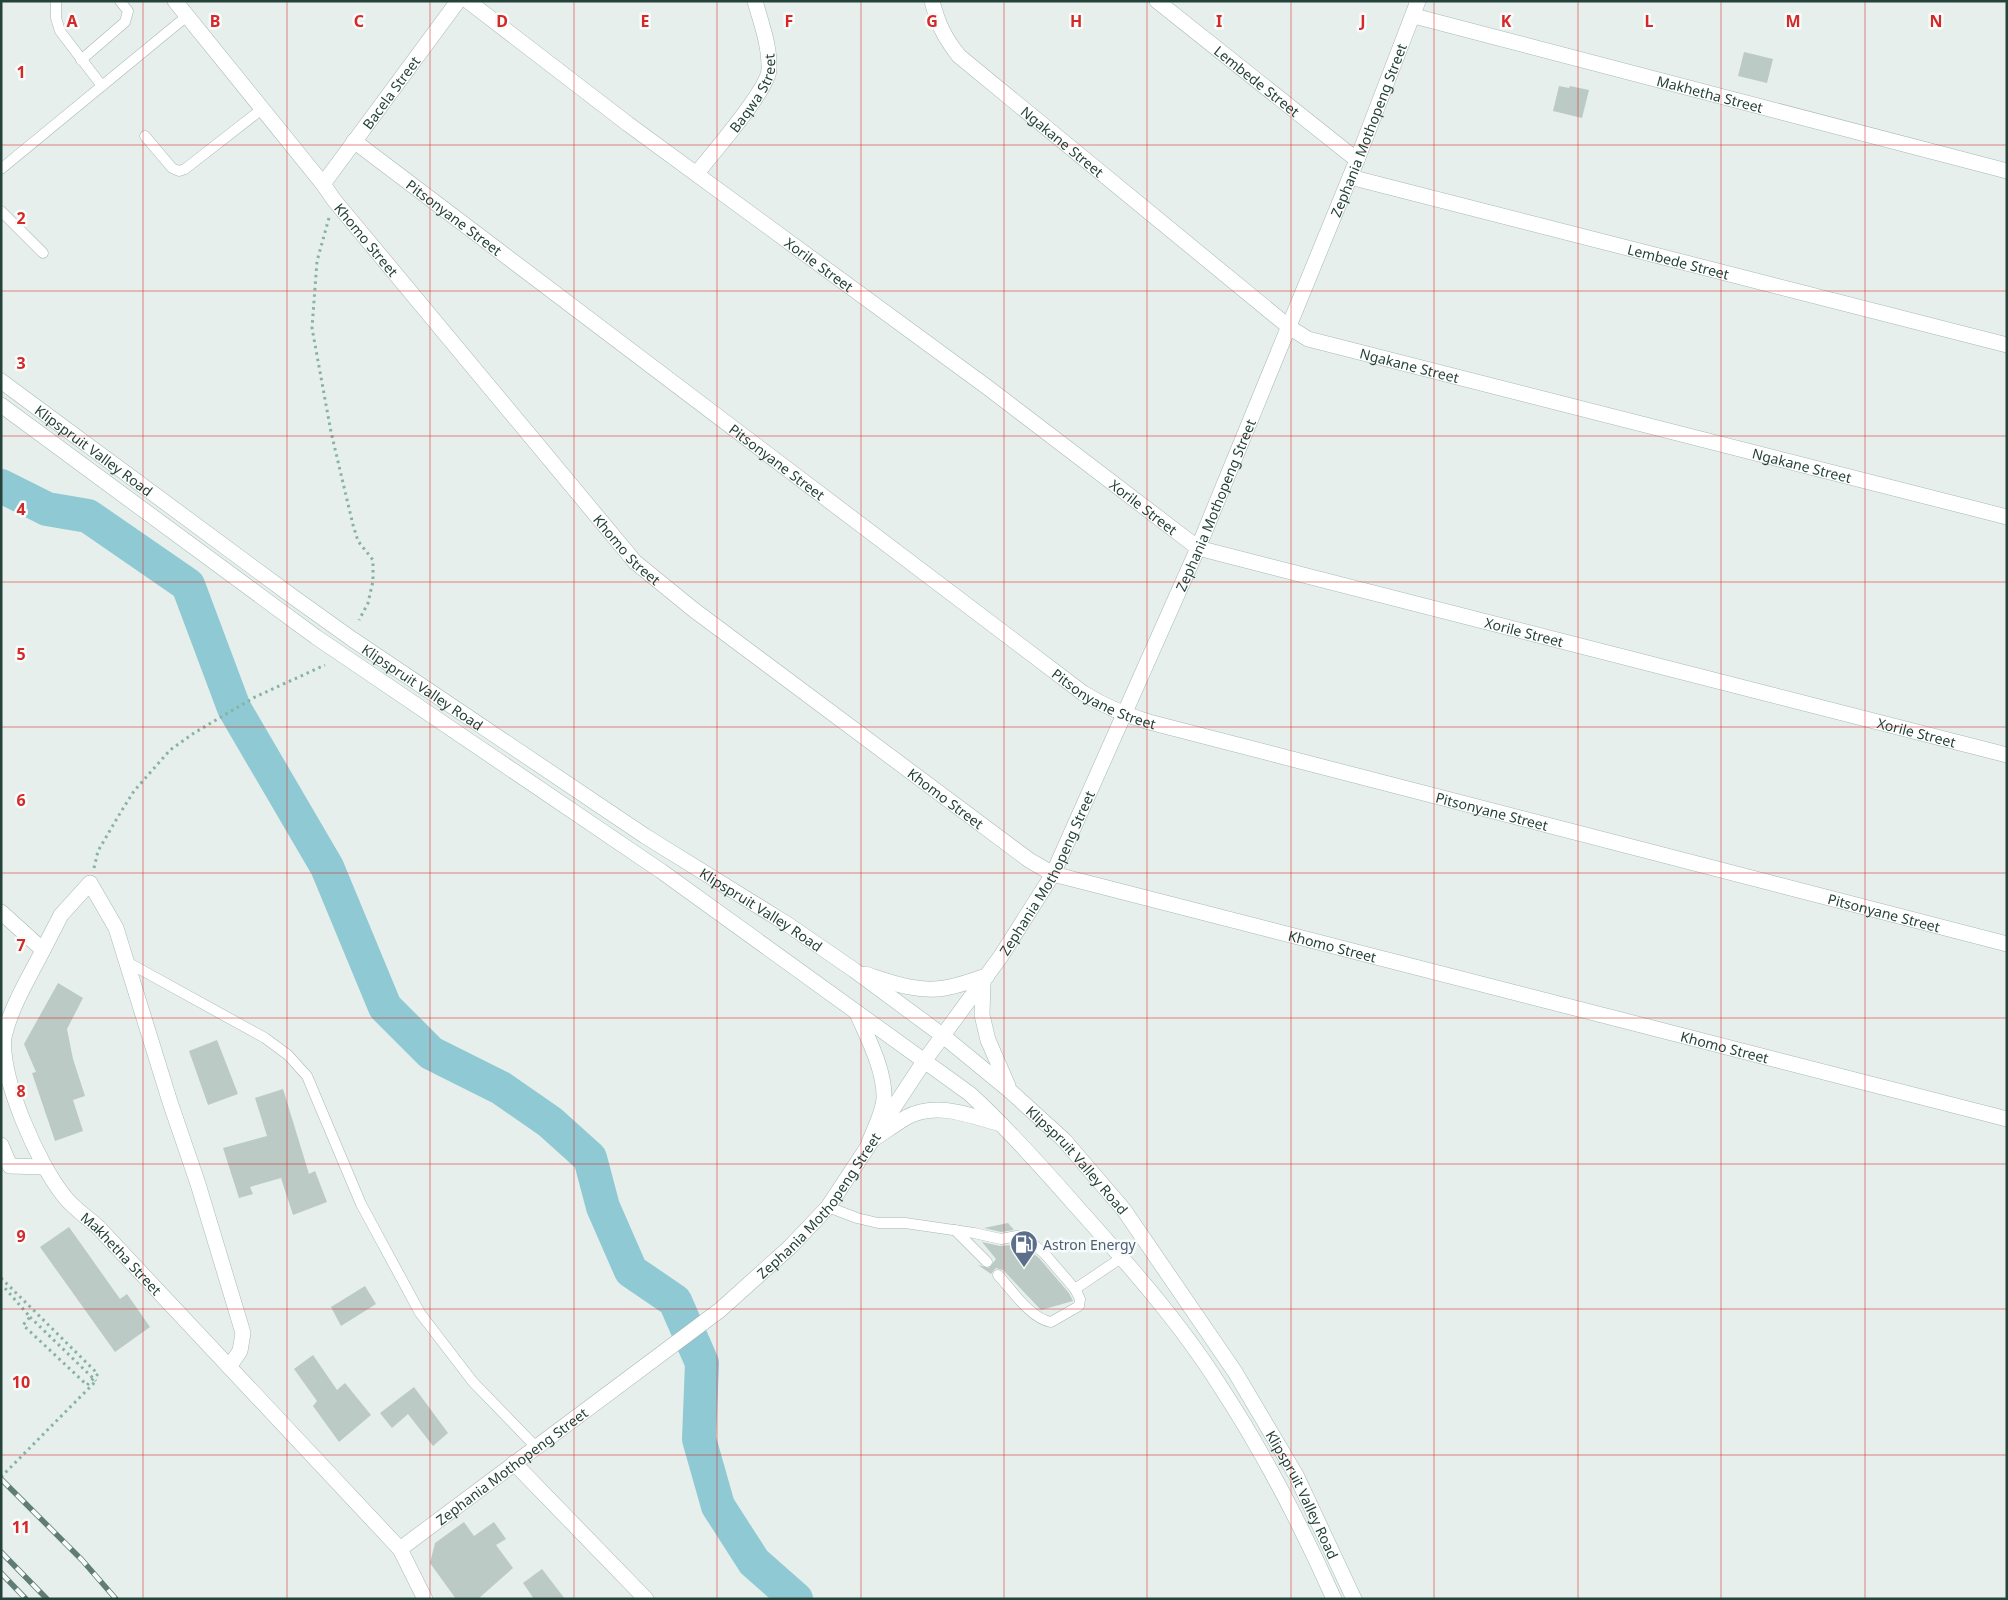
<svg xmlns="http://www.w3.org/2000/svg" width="2008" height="1600" viewBox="0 0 2008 1600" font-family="'Noto Sans',sans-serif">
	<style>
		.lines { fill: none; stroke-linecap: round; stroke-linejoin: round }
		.river { stroke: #8ec9d4; stroke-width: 34 }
		.building { fill: #bbcac4 }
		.service-casing { stroke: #a8b8b2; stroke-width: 11 }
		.minor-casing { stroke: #a8b8b2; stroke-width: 16 }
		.tertiary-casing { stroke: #a8b8b2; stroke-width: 16 }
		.secondary-casing { stroke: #a4bbb3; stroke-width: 16 }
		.path { stroke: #86b3a5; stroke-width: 3; stroke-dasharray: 2.5 4; stroke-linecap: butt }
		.service { stroke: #fff; stroke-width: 10 }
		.minor { stroke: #fff; stroke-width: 15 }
		.tertiary { stroke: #fff; stroke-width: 15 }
		.secondary { stroke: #fff; stroke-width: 15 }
		.rail-casing { stroke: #5f7d75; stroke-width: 5.5 }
		.rail { stroke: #f7fbf9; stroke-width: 4; stroke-dasharray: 11; stroke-linecap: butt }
		.path-bridge { stroke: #86b3a5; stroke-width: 3; stroke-dasharray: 2.5 4; stroke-linecap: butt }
		.grid { fill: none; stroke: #d62828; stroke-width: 1; stroke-opacity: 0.55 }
		.labels { text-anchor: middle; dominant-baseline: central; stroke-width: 5; stroke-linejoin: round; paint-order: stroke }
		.street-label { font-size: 14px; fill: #24423a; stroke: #f7fbf9 }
		.service-label { font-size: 14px; fill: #4e5e75; stroke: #f7fbf9; text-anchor: start }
		.grid-label { font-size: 16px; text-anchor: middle; font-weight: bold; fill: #d62828; stroke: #f7fbf9; stroke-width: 5; stroke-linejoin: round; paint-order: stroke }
	</style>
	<rect width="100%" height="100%" fill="#e6efeb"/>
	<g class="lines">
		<path class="river" d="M1,486L47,509L88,516L188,585L234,708L327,867L385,1007L431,1053L501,1088L550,1122L590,1158L603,1207L631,1271L675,1301L702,1363L699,1439L718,1506L754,1562L796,1599"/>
	</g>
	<g class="building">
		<path d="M1744,52L1773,59L1767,83L1738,76Z"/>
		<path d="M1559,86L1569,88L1570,86L1589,90L1582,118L1553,111Z"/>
		<path d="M58,983L83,998L67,1029L73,1059L85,1096L73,1100L83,1131L55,1141L32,1073L36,1072L24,1044Z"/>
		<path d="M217,1040L238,1094L208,1105L189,1051Z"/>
		<path d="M283,1089L309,1174L315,1171L327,1202L293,1215L281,1178L250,1187L253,1194L239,1198L223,1148L267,1136L255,1098Z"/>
		<path d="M1008,1223L1014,1230L1001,1232L984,1228Z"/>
		<path d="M69,1227L120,1299L127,1294L150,1327L115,1352L40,1247Z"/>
		<path d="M982,1242L1000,1246L1021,1244L1039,1258L1069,1293L1073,1301L1041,1310L1003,1270L996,1268L991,1274L978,1265L989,1268L996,1259Z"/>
		<path d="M365,1286L376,1304L341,1326L331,1307Z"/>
		<path d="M313,1355L337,1390L345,1383L371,1415L339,1442L313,1406L317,1401L294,1369Z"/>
		<path d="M414,1387L448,1433L433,1446L408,1414L392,1428L380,1413Z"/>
		<path d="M464,1522L474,1536L494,1522L506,1539L496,1545L513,1568L478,1599H456L430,1563L435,1543Z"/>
		<path d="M542,1569L565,1599H534L523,1583Z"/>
	</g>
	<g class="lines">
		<g class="service-casing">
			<g id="service">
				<path d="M56,1V18L60,31L102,86"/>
				<path d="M81,60L125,22L128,11L120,1"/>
				<path d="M145,136L172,168L179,171L185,169L262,109"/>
				<path d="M1,169L187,16"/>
				<path d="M1,211L43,253"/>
				<path d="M127,962L265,1038L288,1055L307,1076L361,1204L420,1313L473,1382L536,1447"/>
				<path d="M828,1207L857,1218L878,1223H905L974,1233L1001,1239L1017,1236L1024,1237L1044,1253L1075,1289L1121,1258"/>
				<path d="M955,1230L987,1262"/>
				<path d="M998,1275C1011,1289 1031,1319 1051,1322L1079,1306L1080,1299L1075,1289"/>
			</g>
		</g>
		<g class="minor-casing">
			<g id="minor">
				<path id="s1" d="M175,1L323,184L334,200L635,562L694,610L1029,860L1053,874L2007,1119"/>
				<path id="s2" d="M932,1C938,24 944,37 959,56L1289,327L1308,339L2007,517"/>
				<path id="s3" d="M1157,1L1357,160"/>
				<path id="s4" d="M1414,16L2007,171"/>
				<path id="s5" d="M354,141L1083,693C1104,706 1125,715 1149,722L2007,944"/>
				<path id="s6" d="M697,173C712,154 769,89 769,69C770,46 761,23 755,1"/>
				<path id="s7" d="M1350,177L2007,345"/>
				<path id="s8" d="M323,184L458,1"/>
				<path id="s9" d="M1,912L43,950C29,978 11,1006 4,1037C0,1078 38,1164 64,1196C73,1208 87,1217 98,1227L400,1549L425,1599"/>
				<path d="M43,950L61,915L90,883L116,928L170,1102L198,1184L243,1333L240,1351L229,1367"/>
				<path d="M1,1145L10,1166L44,1167"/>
				<path d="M514,1463L646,1599"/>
				<path id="s10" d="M400,1549L720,1310L790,1247L828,1207L925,1060"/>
			</g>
		</g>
		<g class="tertiary-casing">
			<g id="tertiary">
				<path id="s11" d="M468,1L628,124L987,387L1198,548L2007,755"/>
				<path id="s12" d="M925,1060L1001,956L1053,874L1198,548L1357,160L1418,1"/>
			</g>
		</g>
		<g class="secondary-casing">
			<g id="secondary">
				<path id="s13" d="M1,381L289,594L352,639L645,836L787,924L854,970L942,1035L1009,1090L1064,1140L1124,1210L1235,1372L1296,1475L1354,1599"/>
				<path d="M1,405L316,637L661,871L970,1094C1008,1129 1042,1167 1076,1206C1127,1263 1179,1321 1220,1386C1264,1453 1301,1525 1334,1599"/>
				<path d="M865,974C890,982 917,993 945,988C959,986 973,980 987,976"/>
				<path d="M983,982L982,1015L988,1040L1008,1086"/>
				<path d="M857,1013C868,1039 885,1070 884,1099C883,1113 874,1129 869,1143"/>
				<path d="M872,1140C883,1133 895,1124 907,1117C937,1101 971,1116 1001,1124"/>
			</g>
		</g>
		<g class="path">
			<path d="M329,218L317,261L312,328L331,432L353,525L358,541L373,560V581L368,603L359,620"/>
			<path d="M94,868L98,851L119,815L134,791L170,750L194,733L255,697L325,665"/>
			<path d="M1,1278L98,1374L87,1385L23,1325L30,1317L4,1287"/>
			<path d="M1,1477L96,1381"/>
		</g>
		<use href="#service" class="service"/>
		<use href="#minor" class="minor"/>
		<use href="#tertiary" class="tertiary"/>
		<use href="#secondary" class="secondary"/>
		<g class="rail-casing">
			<g id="rail">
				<path d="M1,1479L82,1560L116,1599"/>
				<path d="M1,1552L47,1599"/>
				<path d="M1,1573L26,1599"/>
			</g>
		</g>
		<use href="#rail" class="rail"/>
		<path class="path-bridge" d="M30,1317L96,1381"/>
	</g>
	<path class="grid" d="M143,1V1599M287,1V1599M430,1V1599M574,1V1599M717,1V1599M861,1V1599M1004,1V1599M1147,1V1599M1291,1V1599M1434,1V1599M1578,1V1599M1721,1V1599M1865,1V1599M1,145H2007M1,291H2007M1,436H2007M1,582H2007M1,727H2007M1,873H2007M1,1018H2007M1,1164H2007M1,1309H2007M1,1455H2007"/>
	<defs>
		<g id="fuel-pin" transform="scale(1.4375)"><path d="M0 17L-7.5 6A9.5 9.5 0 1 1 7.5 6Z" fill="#5c6f8a" stroke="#f7fbf9"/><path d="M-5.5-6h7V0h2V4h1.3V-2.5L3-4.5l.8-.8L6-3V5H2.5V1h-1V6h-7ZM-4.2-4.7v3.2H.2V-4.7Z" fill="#fff"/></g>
	</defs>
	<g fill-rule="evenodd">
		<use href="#fuel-pin" x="1024" y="1244"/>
	</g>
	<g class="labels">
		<g class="street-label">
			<text stroke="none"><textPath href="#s3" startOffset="128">Lembede Street</textPath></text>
			<text stroke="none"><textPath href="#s6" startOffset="99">Baqwa Street</textPath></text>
			<text stroke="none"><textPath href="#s8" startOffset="114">Bacela Street</textPath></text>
			<text stroke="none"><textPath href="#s4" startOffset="306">Makhetha Street</textPath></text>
			<text stroke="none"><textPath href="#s12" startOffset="1034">Zephania Mothopeng Street</textPath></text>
			<text stroke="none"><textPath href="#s2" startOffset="196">Ngakane Street</textPath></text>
			<text stroke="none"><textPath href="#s5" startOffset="126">Pitsonyane Street</textPath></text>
			<text stroke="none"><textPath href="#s1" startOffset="306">Khomo Street</textPath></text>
			<text stroke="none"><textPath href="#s7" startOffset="339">Lembede Street</textPath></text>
			<text stroke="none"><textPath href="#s11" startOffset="439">Xorile Street</textPath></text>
			<text stroke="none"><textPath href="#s2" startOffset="616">Ngakane Street</textPath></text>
			<text stroke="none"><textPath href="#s13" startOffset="116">Klipspruit Valley Road</textPath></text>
			<text stroke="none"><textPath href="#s5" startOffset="531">Pitsonyane Street</textPath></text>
			<text stroke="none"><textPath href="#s2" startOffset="1021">Ngakane Street</textPath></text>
			<text stroke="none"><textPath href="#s12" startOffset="629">Zephania Mothopeng Street</textPath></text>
			<text stroke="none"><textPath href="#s11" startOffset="844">Xorile Street</textPath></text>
			<text stroke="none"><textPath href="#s1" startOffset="711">Khomo Street</textPath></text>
			<text stroke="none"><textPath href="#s11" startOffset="1249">Xorile Street</textPath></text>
			<text stroke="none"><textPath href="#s13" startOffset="521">Klipspruit Valley Road</textPath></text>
			<text stroke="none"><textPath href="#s5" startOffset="936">Pitsonyane Street</textPath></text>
			<text stroke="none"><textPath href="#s11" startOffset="1654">Xorile Street</textPath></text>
			<text stroke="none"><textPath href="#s1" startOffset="1116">Khomo Street</textPath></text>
			<text stroke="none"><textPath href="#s5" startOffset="1341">Pitsonyane Street</textPath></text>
			<text stroke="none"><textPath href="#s12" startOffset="224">Zephania Mothopeng Street</textPath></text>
			<text stroke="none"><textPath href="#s13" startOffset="926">Klipspruit Valley Road</textPath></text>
			<text stroke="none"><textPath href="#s5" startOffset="1746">Pitsonyane Street</textPath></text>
			<text stroke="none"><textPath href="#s1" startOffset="1536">Khomo Street</textPath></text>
			<text stroke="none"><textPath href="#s1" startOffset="1941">Khomo Street</textPath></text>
			<text stroke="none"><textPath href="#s13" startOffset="1331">Klipspruit Valley Road</textPath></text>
			<text stroke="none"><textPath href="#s10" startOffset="544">Zephania Mothopeng Street</textPath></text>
			<text stroke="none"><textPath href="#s9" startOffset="406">Makhetha Street</textPath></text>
			<text stroke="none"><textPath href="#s10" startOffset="139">Zephania Mothopeng Street</textPath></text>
			<text stroke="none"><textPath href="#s13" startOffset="1736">Klipspruit Valley Road</textPath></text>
		</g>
		<g class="service-label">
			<text x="1043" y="1244">Astron Energy</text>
		</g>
	</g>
	<g class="grid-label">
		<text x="72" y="27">A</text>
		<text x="215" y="27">B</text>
		<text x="359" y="27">C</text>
		<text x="502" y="27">D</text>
		<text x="645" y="27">E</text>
		<text x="789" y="27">F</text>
		<text x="932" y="27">G</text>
		<text x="1076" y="27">H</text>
		<text x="1219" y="27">I</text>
		<text x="1363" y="27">J</text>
		<text x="1506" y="27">K</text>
		<text x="1649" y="27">L</text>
		<text x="1793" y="27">M</text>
		<text x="1936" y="27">N</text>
		<text x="21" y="78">1</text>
		<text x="21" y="224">2</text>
		<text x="21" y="369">3</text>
		<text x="21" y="515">4</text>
		<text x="21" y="660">5</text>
		<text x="21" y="806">6</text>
		<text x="21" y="951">7</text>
		<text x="21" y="1097">8</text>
		<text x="21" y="1242">9</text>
		<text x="21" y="1388">10</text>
		<text x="21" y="1533">11</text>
	</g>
	<rect width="2008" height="1600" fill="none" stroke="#24423a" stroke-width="5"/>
</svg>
